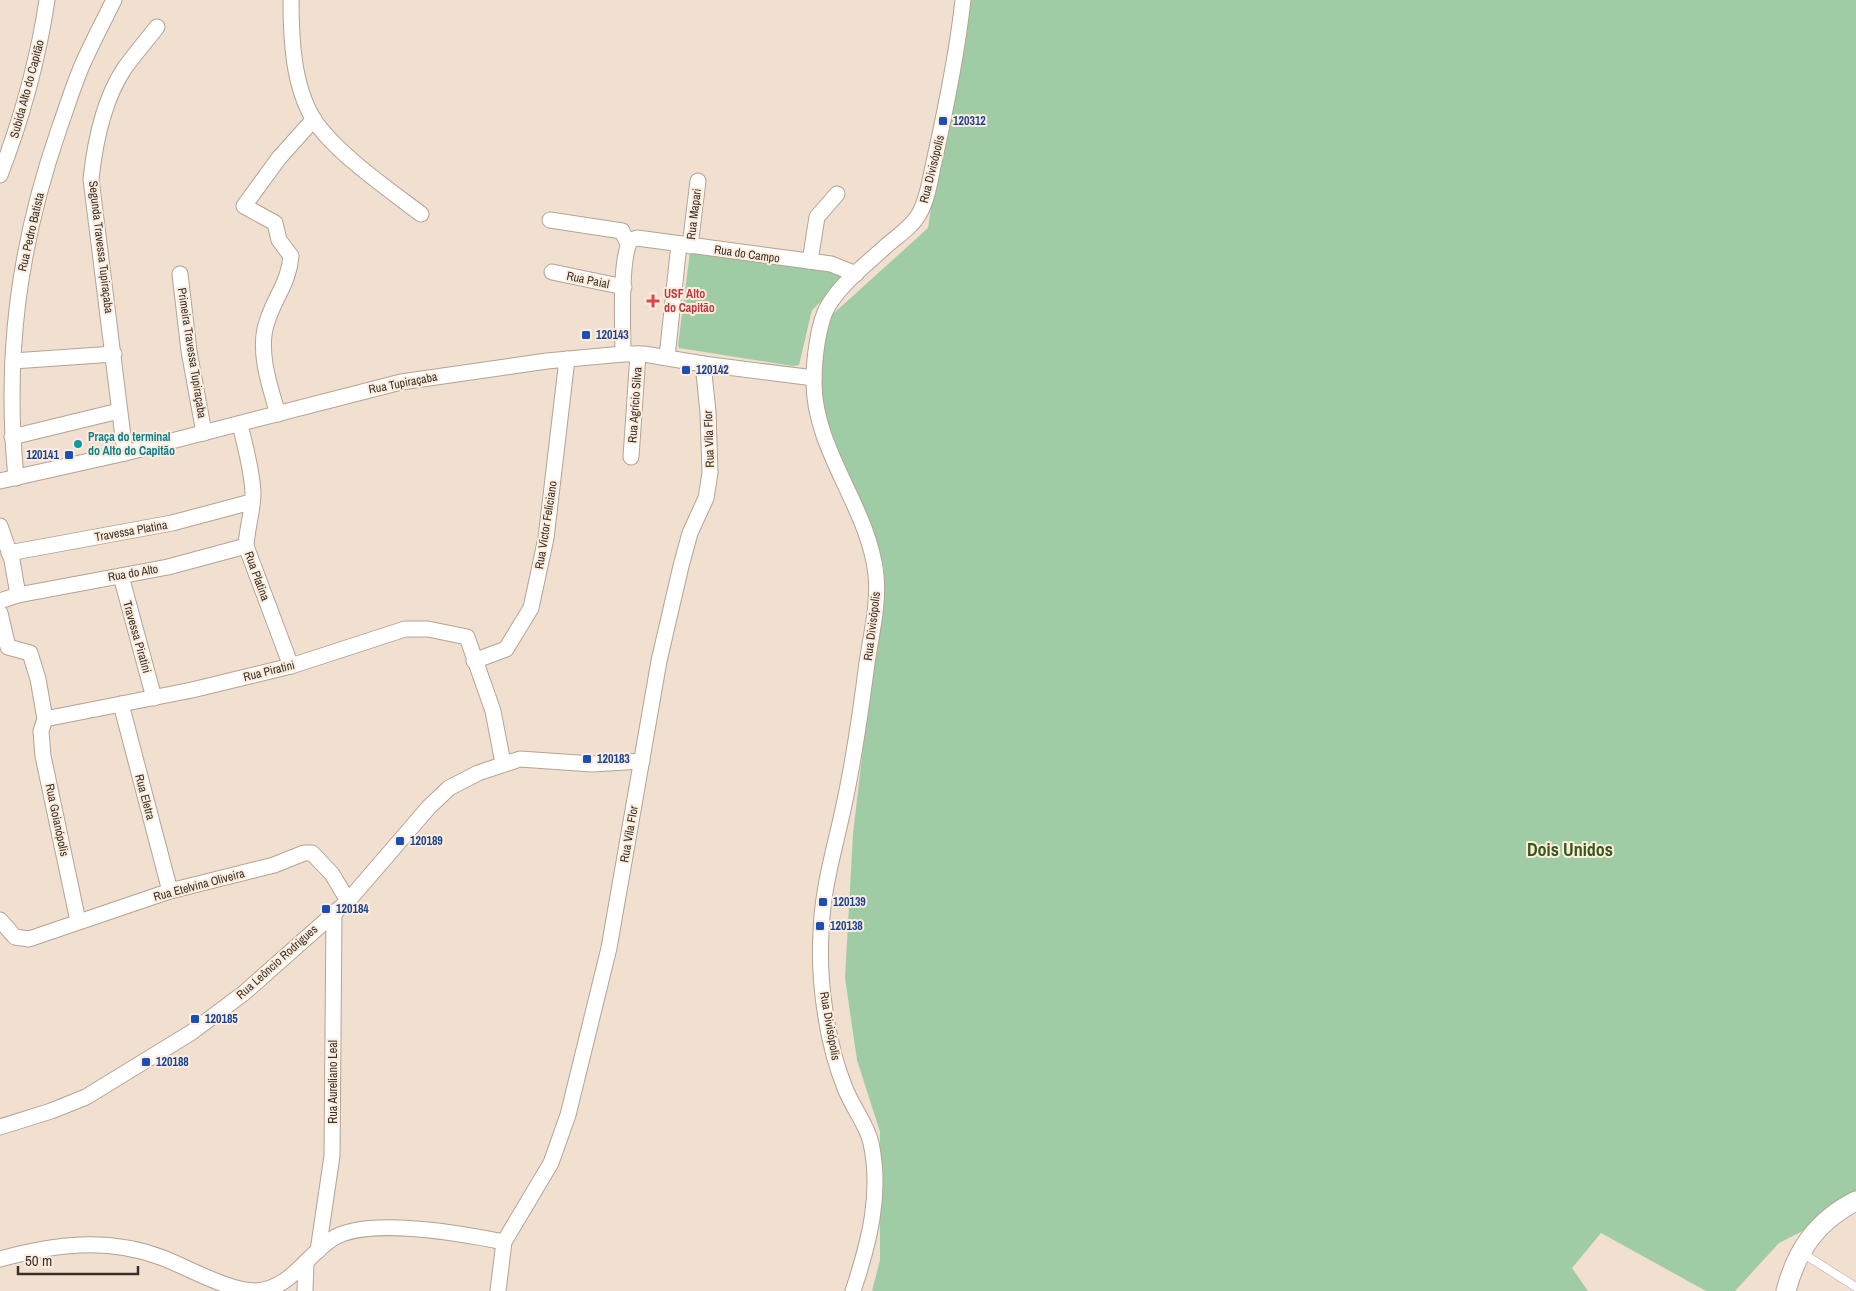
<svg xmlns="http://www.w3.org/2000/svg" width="1856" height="1291" viewBox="0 0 1856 1291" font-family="'Archivo Narrow',sans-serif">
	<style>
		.green { fill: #a0cca5 }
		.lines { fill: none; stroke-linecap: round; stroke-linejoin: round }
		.service-casing { stroke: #b3a394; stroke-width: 9 }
		.minor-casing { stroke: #b3a394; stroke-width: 17 }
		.tertiary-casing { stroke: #b3a394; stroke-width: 21 }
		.service { stroke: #fff; stroke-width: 8 }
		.minor { stroke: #fff; stroke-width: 15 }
		.tertiary { stroke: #fff; stroke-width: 19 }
		.transit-dot { fill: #1a4fb4; stroke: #feeddd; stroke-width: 2 }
		.health-dot { fill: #e0444e; stroke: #feeddd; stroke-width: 2 }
		.culture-dot { fill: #0f9aa8; stroke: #feeddd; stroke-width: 2 }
		.labels { text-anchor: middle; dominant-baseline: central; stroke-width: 4; stroke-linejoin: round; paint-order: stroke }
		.street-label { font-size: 12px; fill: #38312b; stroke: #feeddd }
		.transit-label { font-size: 12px; font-weight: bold; fill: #164399; stroke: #feeddd; text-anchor: start }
		.health-label { font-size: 12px; font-weight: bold; fill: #be3a42; stroke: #feeddd; text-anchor: start }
		.culture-label { font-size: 12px; font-weight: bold; fill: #0d838f; stroke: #feeddd; text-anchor: start }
		.district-label { font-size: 18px; font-weight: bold; fill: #355818; stroke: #feeddd }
	</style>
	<rect width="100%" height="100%" fill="#f1e0d0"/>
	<g class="green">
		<path d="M965,0H1856V1204L1779,1243L1735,1291H1706L1601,1233L1572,1268L1588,1291H872L880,1260V1132L857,1060L845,978L853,834L884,568L834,468L811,401L823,323L928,228L952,68Z"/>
		<path d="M690,252L840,273L844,280L812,310L799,365L793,366L679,348L678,345Z"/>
	</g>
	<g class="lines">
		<g class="service-casing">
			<path id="service" d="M1802,1253L1856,1287"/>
		</g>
		<g class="minor-casing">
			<g id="minor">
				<path d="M291,0C291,39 293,86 314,120C336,153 388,189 421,214"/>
				<path d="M0,175C22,118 38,60 47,0"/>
				<path d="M550,220L622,231L628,244"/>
				<path d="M690,246L698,181"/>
				<path d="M810,261L817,217L837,194"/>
				<path d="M552,272L624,287"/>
				<path d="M180,274L189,351L204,433"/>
				<path d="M623,354C623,331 619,257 631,240L637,238L831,264L856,274"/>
				<path d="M667,357L679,244"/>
				<path d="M13,361L114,354"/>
				<path d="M278,414C270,387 257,350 267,322C274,298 289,283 291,256L279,240L275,223L244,206L279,158L314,119"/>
				<path d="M240,424C245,447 252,469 253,493C253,510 247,528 246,546L291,666"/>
				<path d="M12,437L119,411"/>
				<path d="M125,453L91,179C95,142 103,101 124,69C134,55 146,41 157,27"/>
				<path d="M631,457L638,354"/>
				<path d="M16,478C4,355 19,245 59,129C67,107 74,83 84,61C93,41 104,20 114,0"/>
				<path d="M0,481L125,453L401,382L547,361L623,354H644L703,364L814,378"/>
				<path d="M0,526L12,560L18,595L0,601"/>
				<path d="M9,553L172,523L251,502"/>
				<path d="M121,576L154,698"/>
				<path d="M18,595L168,567L246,546"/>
				<path d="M0,613L8,647L30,653L38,679L45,719L41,731L43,756L78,921"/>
				<path d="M474,661L506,649L531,608L546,538L567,359"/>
				<path d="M121,704L170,891"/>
				<path d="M45,719L192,690L291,666L405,629H428L467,637L493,711L503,763"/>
				<path d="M0,920L15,937L29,939L170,891L274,865L304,853H312L332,874L348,901"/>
				<path d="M0,1127L51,1111L86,1097L192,1032L244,993L348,901L429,807L449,788L478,773L520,759L592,764L642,761"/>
				<path d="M318,1251L332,1156L334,912"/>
				<path d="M0,1259C55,1244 108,1237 163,1258C189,1268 228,1291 256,1291C290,1289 306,1256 332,1239C366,1216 464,1234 504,1242"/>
				<path d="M305,1291L306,1262"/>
				<path d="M498,1291L504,1242L551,1163L568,1115L609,948L659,661L681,566L690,533L706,498L710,473L708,412L703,364"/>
				<path d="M853,1291C869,1243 882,1194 871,1143C867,1124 852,1107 845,1088C827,1044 818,981 821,933C822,889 835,848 844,805C854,759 861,710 867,663C871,635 879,604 876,575C869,507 813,450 814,380C814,361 818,323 828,306C841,284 865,265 885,247C896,237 912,227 919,214C928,199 930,179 934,162C946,108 957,55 963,0"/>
			</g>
		</g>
		<g class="tertiary-casing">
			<path id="tertiary" d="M1786,1291C1797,1249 1818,1220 1856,1201"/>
		</g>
		<use href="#service" class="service"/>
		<use href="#minor" class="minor"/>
		<use href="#tertiary" class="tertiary"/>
	</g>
	<g class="transit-dot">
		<rect x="938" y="116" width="10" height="10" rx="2.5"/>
		<rect x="581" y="330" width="10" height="10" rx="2.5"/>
		<rect x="681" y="365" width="10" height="10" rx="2.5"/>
		<rect x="64" y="450" width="10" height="10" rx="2.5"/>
		<rect x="582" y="754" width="10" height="10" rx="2.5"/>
		<rect x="395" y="836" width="10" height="10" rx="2.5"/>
		<rect x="818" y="897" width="10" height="10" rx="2.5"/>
		<rect x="321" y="904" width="10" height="10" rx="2.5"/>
		<rect x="815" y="921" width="10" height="10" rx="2.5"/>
		<rect x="190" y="1014" width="10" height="10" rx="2.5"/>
		<rect x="141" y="1057" width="10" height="10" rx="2.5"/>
	</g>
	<path class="health-dot" d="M650.5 293.5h5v5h5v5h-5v5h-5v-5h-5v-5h5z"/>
	<circle class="culture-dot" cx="78" cy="444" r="5"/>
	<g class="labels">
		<g class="street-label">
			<text transform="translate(27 89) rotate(-75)">Subida Alto do Capitão</text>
			<text transform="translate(932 169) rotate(-76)">Rua Divisópolis</text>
			<text transform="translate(694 214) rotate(-83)">Rua Mapari</text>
			<text transform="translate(31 232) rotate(-77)">Rua Pedro Batista</text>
			<text transform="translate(101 247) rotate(83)">Segunda Travessa Tupiraçaba</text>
			<text transform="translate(747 254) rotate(8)">Rua do Campo</text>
			<text transform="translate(588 280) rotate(12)">Rua Paial</text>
			<text transform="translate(192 353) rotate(81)">Primeira Travessa Tupiraçaba</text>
			<text transform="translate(403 383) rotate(-11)">Rua Tupiraçaba</text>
			<text transform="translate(635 405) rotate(-86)">Rua Agrício Silva</text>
			<text transform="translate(709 439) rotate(-92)">Rua Vila Flor</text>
			<text transform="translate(546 525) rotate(-81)">Rua Victor Feliciano</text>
			<text transform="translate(131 531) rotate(-10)">Travessa Platina</text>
			<text transform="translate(133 573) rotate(-10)">Rua do Alto</text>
			<text transform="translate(257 576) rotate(70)">Rua Platina</text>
			<text transform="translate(872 626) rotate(-83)">Rua Divisópolis</text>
			<text transform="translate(137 637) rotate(74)">Travessa Piratini</text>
			<text transform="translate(269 671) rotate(-14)">Rua Piratini</text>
			<text transform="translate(145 797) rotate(75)">Rua Eletra</text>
			<text transform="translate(57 820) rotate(78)">Rua Goianópolis</text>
			<text transform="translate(629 834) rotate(-80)">Rua Vila Flor</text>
			<text transform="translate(199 885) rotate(-15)">Rua Etelvina Oliveira</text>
			<text transform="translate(277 962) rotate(-42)">Rua Leôncio Rodrigues</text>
			<text transform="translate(830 1026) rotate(80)">Rua Divisópolis</text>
			<text transform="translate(333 1082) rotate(-90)">Rua Aureliano Leal</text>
		</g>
		<g class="transit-label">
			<text x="953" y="121">120312</text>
			<text x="596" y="335">120143</text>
			<text x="696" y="370">120142</text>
			<text x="59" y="455" text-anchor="end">120141</text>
			<text x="597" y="759">120183</text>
			<text x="410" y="841">120189</text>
			<text x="833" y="902">120139</text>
			<text x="336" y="909">120184</text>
			<text x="830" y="926">120138</text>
			<text x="205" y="1019">120185</text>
			<text x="156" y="1062">120188</text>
		</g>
		<g class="health-label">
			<text x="664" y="294">USF Alto<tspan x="664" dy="14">do Capitão</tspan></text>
		</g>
		<g class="culture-label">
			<text x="88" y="437">Praça do terminal<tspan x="88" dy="14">do Alto do Capitão</tspan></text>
		</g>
		<g class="district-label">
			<text x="1570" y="849">Dois Unidos</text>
		</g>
	</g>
	<path d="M18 1266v8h120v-8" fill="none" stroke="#38312b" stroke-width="2.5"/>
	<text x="25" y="1266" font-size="15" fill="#38312b" stroke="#feeddd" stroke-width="4" paint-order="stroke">50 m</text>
</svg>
